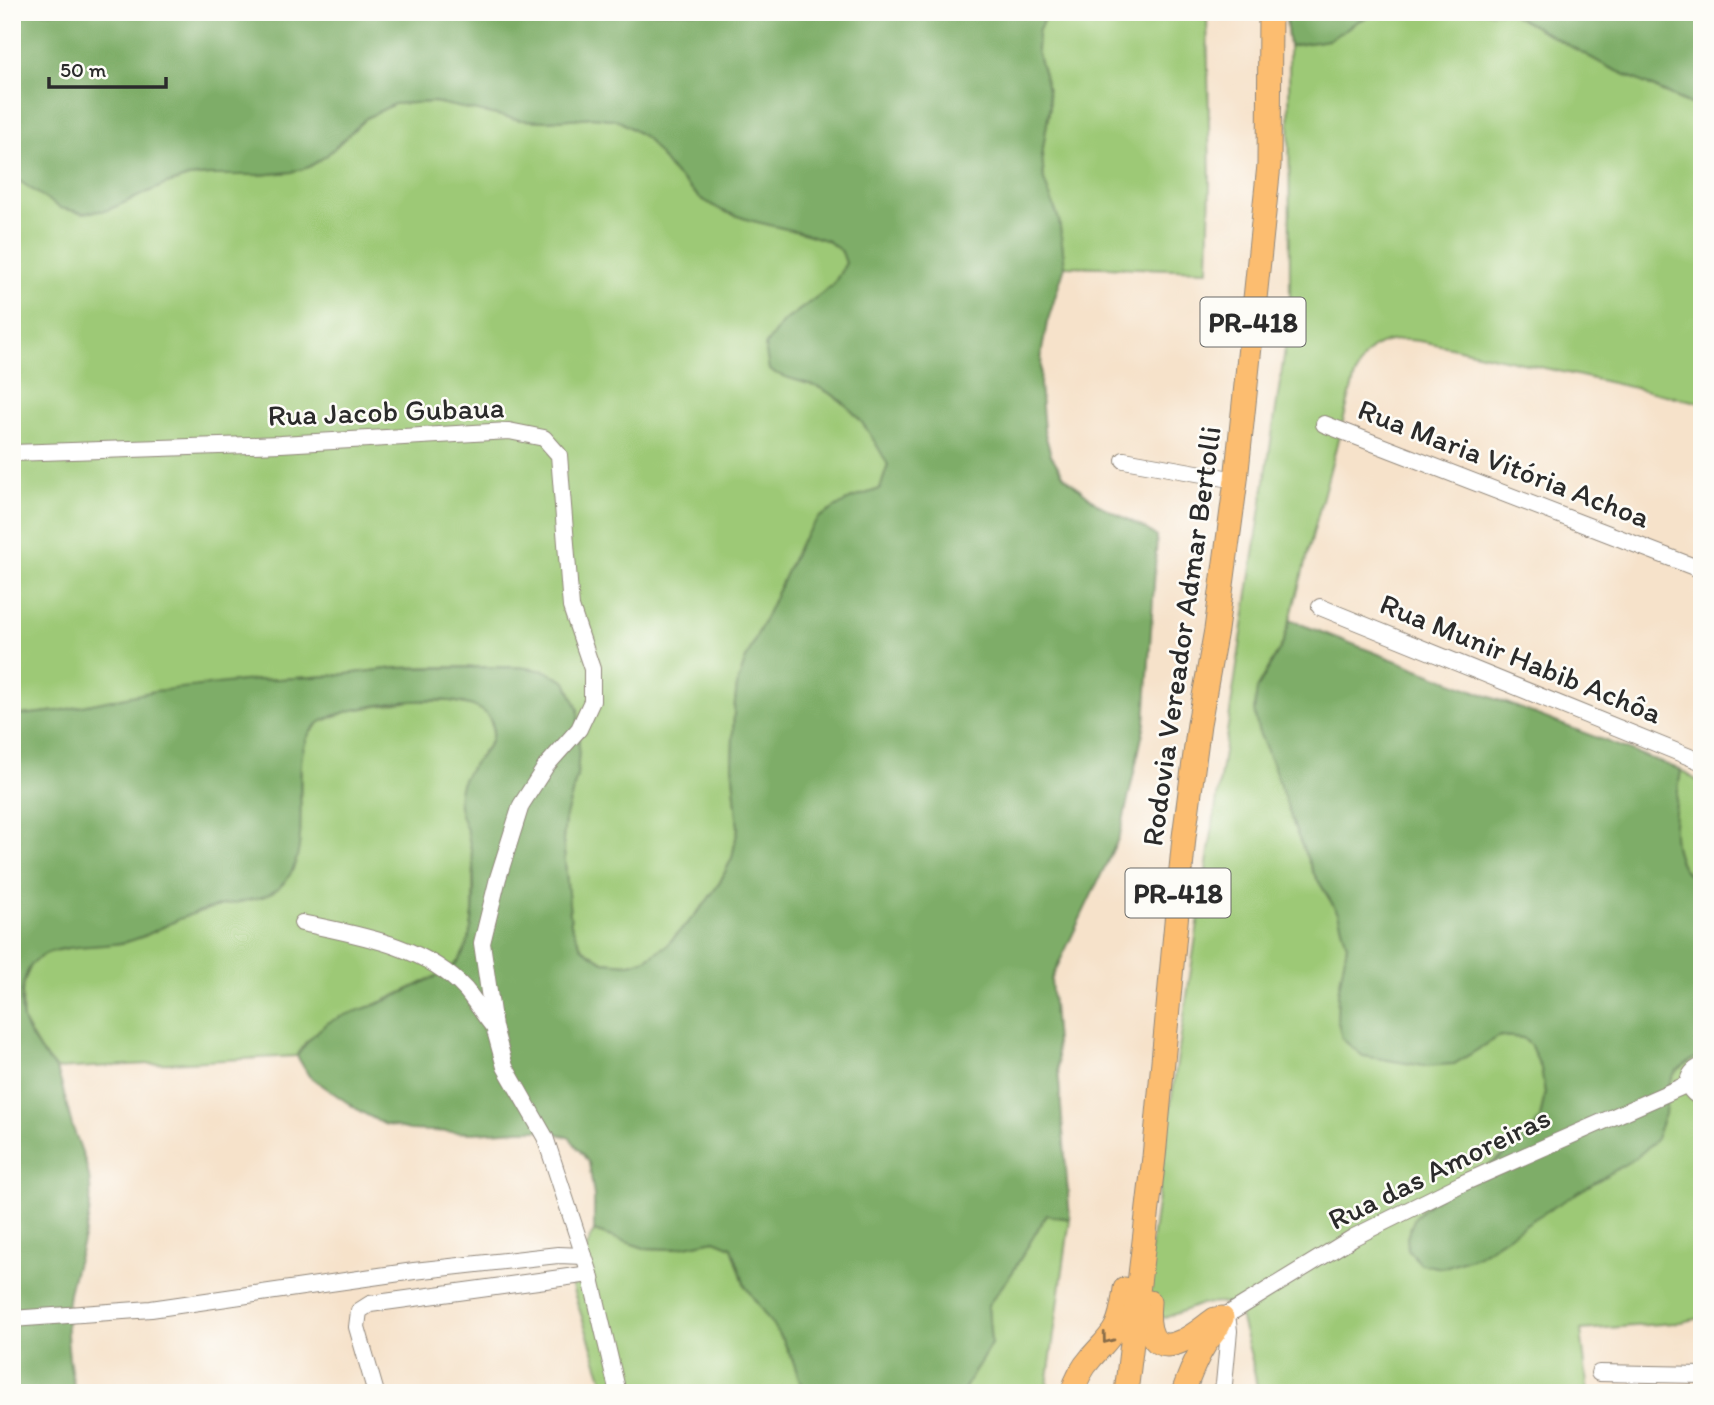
<svg xmlns="http://www.w3.org/2000/svg" width="1714" height="1405" viewBox="0 0 1714 1405" font-family="Itim,sans-serif">
	<style>
		.green { fill: #9dc976; stroke: #647a50; stroke-width: 2 }
		.forest { fill: #7ead67; stroke: #546c49; stroke-width: 2 }
		.lines { fill: none; stroke-linecap: round; stroke-linejoin: round }
		.minor-casing { stroke: #90867a; stroke-width: 18 }
		.highway-casing { stroke: #90867a; stroke-width: 25 }
		.minor { stroke: #fff; stroke-width: 16 }
		.highway { stroke: #fcbd6f; stroke-width: 23 }
		.oneway { stroke: #896d4a }
		.labels { text-anchor: middle; dominant-baseline: central; stroke-width: 5; stroke-linejoin: round; paint-order: stroke }
		.shield { fill: #fdfcf7; stroke: #6a6a68; stroke-width: 2 }
		.shield-label { font-size: 28px; font-weight: bold; fill: #2b2b2b }
		.street-label { font-size: 30px; fill: #2b2b2b; stroke: #fdfcf7 }
	</style>
	<rect width="100%" height="100%" fill="#fdfcf7"/>
	<filter id="ink" filterUnits="userSpaceOnUse"><feTurbulence type="fractalNoise" baseFrequency=".0143" numOctaves="2"/><feDisplacementMap in="SourceGraphic" scale="14" xChannelSelector="R" yChannelSelector="G"/><feConvolveMatrix kernelMatrix="1 2 1 2 8 2 1 2 1" color-interpolation-filters="sRGB"/></filter>
	<filter id="wash" filterUnits="userSpaceOnUse"><feTurbulence type="fractalNoise" baseFrequency=".00686" numOctaves="4" result="noise"/><feDisplacementMap in="SourceGraphic" scale="28" xChannelSelector="R" yChannelSelector="G"/><feGaussianBlur stdDeviation="1.57" result="paint"/><feColorMatrix in="noise" values="0 0 0 0 0 0 0 0 0 0 0 0 0 0 0 0 0 1.4 0 .05"/><feComposite in="paint" operator="in"/></filter>
	<g filter="url(#wash)">
		<rect width="100%" height="100%" fill="#f6e2ca"/>
		<g class="green">
			<path d="M1047,12H1207L1210,182L1208,270L1065,266L1059,220L1044,180L1042,154L1050,105L1037,51L1038,32Z"/>
			<path d="M1383,12H1508L1664,93L1702,109V403L1450,347C1424,342 1384,330 1365,356C1361,361 1359,369 1355,376L1290,620L1283,643L1257,689L1258,730L1274,768L1297,834L1313,872L1338,913L1347,945L1338,993L1454,1064L1500,1036L1523,1038L1531,1046L1541,1068L1545,1093L1540,1119L1530,1134L1504,1155L1432,1201L1415,1218L1407,1237L1477,1256L1534,1219L1667,1087L1676,1071L1702,1053V1318L1675,1323L1581,1330L1588,1393H1258L1252,1360L1240,1316L1227,1303L1201,1304L1165,1318L1147,1312L1148,1269L1172,1095L1287,336L1290,301L1289,46L1328,40L1360,20Z"/>
			<path d="M434,102L521,120L547,121L593,117L618,120L646,138L672,171L700,198L723,211L749,220L803,233L828,241L842,252L846,263L833,285L782,323L769,370C785,379 803,381 820,388C854,403 871,434 888,464L880,489L850,499L800,543L745,661L737,685L734,711L732,764L738,828L732,858L720,882L704,905L667,945L646,959L630,964L604,962L582,948L571,925L563,840L565,819L577,776L579,749L578,709L519,667H429L395,668L330,676L243,681L58,711L12,716V176L18,179L164,185L189,177L210,175H259L292,172L309,167L327,155L366,118L394,104Z"/>
			<path d="M412,701H451L474,706L487,713L493,728L491,742L468,771V835L473,860V912L470,938L460,960L447,971L384,1001L329,1022L305,1043L297,1056L56,1069L41,1052L23,1021L22,986L32,963L46,953L74,947L123,943L145,936L185,916L219,906L300,832L301,756L308,735L320,722L352,710Z"/>
			<path d="M1681,770L1702,784V883C1698,880 1691,877 1688,874C1664,848 1677,801 1681,770Z"/>
			<path d="M1046,1215L1070,1219L1046,1393H962L991,1344L988,1305L1012,1273Z"/>
			<path d="M594,1231L644,1248L671,1249L715,1240L732,1247L745,1286L783,1340L793,1361L804,1393H607L571,1284Z"/>
		</g>
		<g class="forest">
			<path d="M12,12H1047L1038,32L1037,51L1047,85L1050,105L1042,154L1044,180L1059,220L1065,266L1047,323L1042,350L1040,384L1044,430L1051,455L1064,476L1099,505L1143,527L1157,537L1145,723L1120,835L1051,980L1070,1219L1046,1215L1012,1273L988,1305L991,1344L962,1393H804L793,1361L783,1340L745,1286L732,1247L715,1240L671,1249L644,1248L594,1231V1196L589,1163L570,1138L547,1130H520L473,1133L410,1130L384,1124L361,1112L309,1076L297,1056C305,1044 315,1031 328,1023C344,1013 367,1009 385,1001C399,995 412,988 426,981C437,976 450,971 458,961C479,936 476,865 468,835C466,825 460,816 459,806C454,768 490,759 493,732C497,679 349,705 322,721C275,749 327,854 276,890C266,898 253,899 240,902C221,905 200,910 182,918C163,926 146,937 126,942C100,949 50,941 32,964C21,978 19,1007 24,1023C27,1031 34,1042 39,1049C45,1058 54,1064 58,1073C64,1090 67,1108 72,1125C77,1139 83,1153 87,1168C99,1214 77,1251 69,1294C64,1323 68,1365 76,1393H12V716L58,711L155,691L243,681L330,676L395,668L519,667L546,671L566,682L578,709L579,749L577,776L565,819L563,840L571,925L582,948L603,962L630,964L646,959L667,945L704,905L720,882L732,858L738,828L732,764L734,711L737,685L745,661L800,543L818,518L850,499L880,489L888,465C871,434 854,403 820,388C804,381 785,379 769,370L765,346L782,323L833,285L846,263L842,252L828,241L803,233L749,220L723,211L700,198L672,171L646,138L618,120L593,117L547,121L521,120L434,102L394,104L366,118L327,155L309,167L292,172L259,175H210L189,177L164,185L108,210L84,213L60,208L12,176Z"/>
			<path d="M1285,12H1383L1360,20L1328,40L1289,46Z"/>
			<path d="M1508,12H1702V109L1608,67Z"/>
			<path d="M1290,620L1681,770C1677,801 1664,848 1688,874C1691,877 1698,880 1702,883V1053L1676,1071L1667,1087L1665,1114L1655,1141L1637,1157L1534,1219L1477,1256L1442,1268L1421,1264L1408,1250L1407,1237L1415,1217L1432,1201L1504,1156L1530,1134L1540,1119L1545,1093L1541,1068L1531,1046L1523,1038L1500,1036L1454,1064L1424,1066L1363,1056L1342,1039L1337,1018L1338,993L1347,945L1338,913L1313,872L1297,834L1274,768L1258,730L1254,711L1257,689L1283,643Z"/>
		</g>
	</g>
	<g filter="url(#ink)">
		<g class="lines">
			<g class="minor-casing">
				<g id="minor">
					<path d="M1324,424L1702,570"/>
					<path d="M12,453L281,444L509,431L544,438L559,455L571,607L592,669V701L579,729L546,766L521,805L498,878L482,943L494,1027L505,1067L545,1137L590,1274L618,1393"/>
					<path d="M1124,460L1236,480"/>
					<path d="M1320,607L1702,762"/>
					<path d="M302,923C358,935 425,945 466,990C475,1001 483,1014 492,1025"/>
					<path d="M1702,1066C1684,1073 1684,1091 1702,1098"/>
					<path d="M1222,1318L1354,1237L1461,1184L1688,1084"/>
					<path d="M12,1319L151,1309L414,1271L558,1255L584,1256"/>
					<path d="M1599,1373L1702,1375"/>
					<path d="M376,1393L357,1327L359,1311L370,1304L590,1274"/>
					<path d="M1221,1393L1224,1384L1229,1331L1227,1314"/>
				</g>
			</g>
			<g class="highway-casing">
				<g id="highway">
					<path d="M1149,1302C1147,1325 1149,1356 1182,1341C1194,1336 1205,1326 1215,1319L1222,1318"/>
					<path d="M1072,1393C1076,1380 1082,1368 1091,1358C1099,1348 1110,1339 1116,1327C1122,1315 1123,1302 1125,1289"/>
					<path d="M1126,1393L1154,1157L1184,837L1199,724L1216,630L1236,480L1269,165L1270,12"/>
					<path d="M1183,1393C1189,1376 1195,1360 1204,1346C1209,1337 1217,1331 1220,1322"/>
				</g>
			</g>
			<use href="#minor" class="minor"/>
			<use href="#highway" class="highway"/>
		</g>
		<defs><path id="oneway-chevron" d="M-2-3.5L2.5 0L-2 3.5" fill="none" stroke-width="1.6" stroke-linecap="round" stroke-linejoin="round" transform="scale(1.75)"/></defs>
		<use class="oneway" href="#oneway-chevron" transform="translate(1107 1339) rotate(127)"/>
	</g>
	<g class="labels">
		<g class="shield">
			<rect x="1200.5" y="297.5" width="105" height="49" rx="5"/>
			<rect x="1125.5" y="868.5" width="105" height="49" rx="5"/>
		</g>
		<g class="shield-label">
			<text x="1253" y="322">PR-418</text>
			<text x="1178" y="893">PR-418</text>
		</g>
		<g class="street-label">
			<text transform="translate(386 411) rotate(-2)">Rua Jacob Gubaua</text>
			<text transform="translate(1504 463) rotate(21)">Rua Maria Vitória Achoa</text>
			<text transform="translate(1181 636) rotate(-82)">Rodovia Vereador Admar Bertolli</text>
			<text transform="translate(1521 658) rotate(22)">Rua Munir Habib Achôa</text>
			<text transform="translate(1439 1168) rotate(-26)">Rua das Amoreiras</text>
		</g>
	</g>
	<rect width="1714" height="1405" fill="none" stroke="#fdfcf7" stroke-width="42"/>
	<path d="M49 77v10h117v-10" fill="none" stroke="#2b2b2b" stroke-width="3.5"/>
	<text x="60" y="77" font-size="21" fill="#2b2b2b" stroke="#fdfcf7" stroke-width="5" paint-order="stroke">50 m</text>
</svg>
